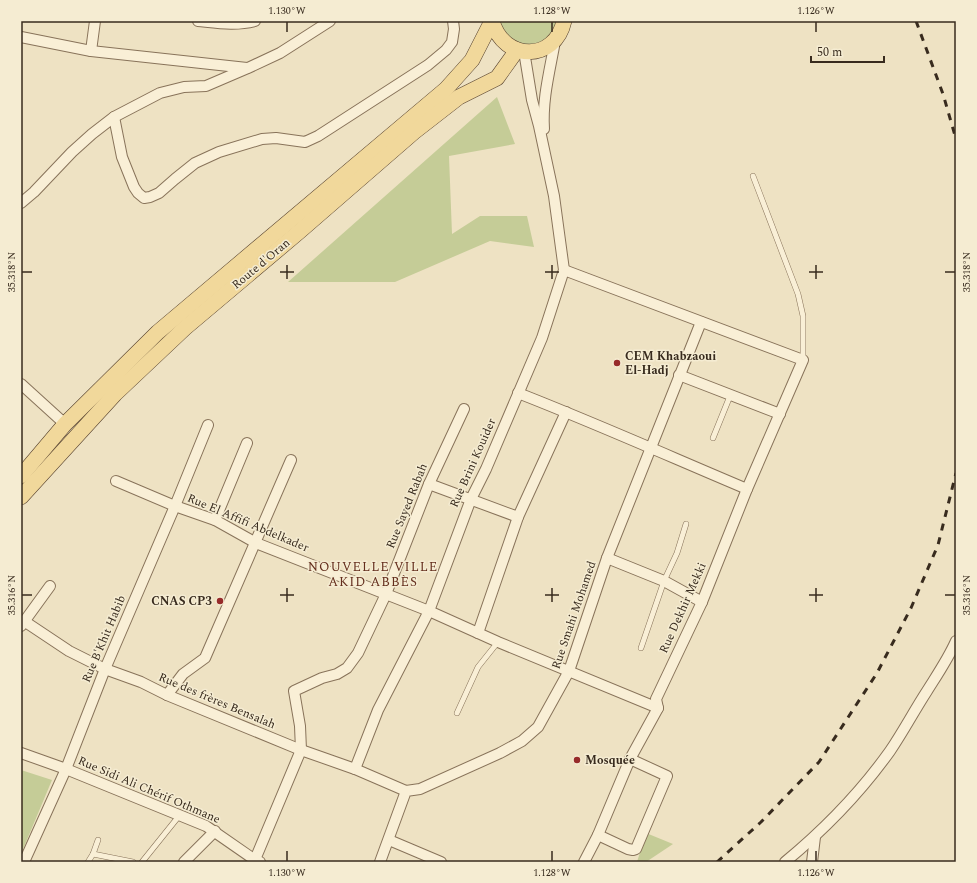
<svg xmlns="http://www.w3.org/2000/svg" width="977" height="883" viewBox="0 0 977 883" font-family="Spectral,serif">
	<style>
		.green { fill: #c5cc97 }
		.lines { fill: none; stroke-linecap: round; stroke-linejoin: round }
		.service-casing { stroke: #88735a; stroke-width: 6 }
		.minor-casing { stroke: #88735a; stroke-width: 12 }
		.primary-casing { stroke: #56412e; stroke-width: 16 }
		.service { stroke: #f9efd6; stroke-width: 5 }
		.minor { stroke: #f9efd6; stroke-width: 10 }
		.primary { stroke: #f1d89b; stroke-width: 15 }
		.rail { stroke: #382b1e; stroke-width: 3; stroke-dasharray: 7 7; stroke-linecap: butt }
		.ticks { fill: none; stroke: #382b1e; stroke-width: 1.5 }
		.poi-dot { fill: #972b2a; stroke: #f5ecd2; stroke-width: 1.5 }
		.labels { text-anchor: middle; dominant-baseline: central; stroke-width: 3; stroke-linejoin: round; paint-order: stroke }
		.street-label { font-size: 12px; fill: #382b1e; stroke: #f5ecd2 }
		.poi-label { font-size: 12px; font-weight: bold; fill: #382b1e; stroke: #f5ecd2; text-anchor: start }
		.neighbourhood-label { font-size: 13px; letter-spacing: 1px; fill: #642e1d; stroke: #f5ecd2 }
		.neatline { fill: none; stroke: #382b1e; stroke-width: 1.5 }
		.ticks-label { font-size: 10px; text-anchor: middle; fill: #382b1e }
	</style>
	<rect width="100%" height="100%" fill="#eee2c3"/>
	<g class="green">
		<path d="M500,21H557C555,27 553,33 548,37C535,48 514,47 505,33C502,30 501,25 500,21Z"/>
		<path d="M497,97L515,144L449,156L452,234L480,216H527L534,247L490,241L395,282H288Z"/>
		<path d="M21,770L52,780L21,854Z"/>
		<path d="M646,833L673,844L646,862H637Z"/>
	</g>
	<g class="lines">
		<g class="service-casing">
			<g id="service">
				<path d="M753,176L798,294L803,316V360"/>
				<path d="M713,438L730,396"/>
				<path d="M641,648L664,581L677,553L686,524"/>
				<path d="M457,713L478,667L498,642"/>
				<path d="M93,854L133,862"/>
				<path d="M88,862L93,854L98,840"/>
				<path d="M142,862L179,816"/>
			</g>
		</g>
		<g class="minor-casing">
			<g id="minor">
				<path d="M198,21C218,23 236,26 255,21"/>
				<path d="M21,37L91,51L247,68"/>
				<path d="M91,51L95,21"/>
				<path d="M114,117L122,157L134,187L138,193L144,198L150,197L159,193L175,179L195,163L219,152L262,139L276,138L305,142L318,136L428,65L446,50L452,42L454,29L453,21"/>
				<path d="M544,129C542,99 550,70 555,41"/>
				<path d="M21,203L34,192L72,152L92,134L114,117L160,93L184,87L206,86L248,68L280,53L330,21"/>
				<path d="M564,270L803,360L747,489L702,602L656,699L658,708L630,759L598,835L584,862"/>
				<path d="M679,375L780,414"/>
				<path d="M21,384L65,424"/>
				<path d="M518,393C595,423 671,457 747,489"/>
				<path d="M116,481L175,506L215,520L256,543L429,611L498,642L658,708"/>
				<path d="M429,484L518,517"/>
				<path d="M215,520L247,443"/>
				<path d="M607,558L664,581L702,602"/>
				<path d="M24,621L69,651L105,669L141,682L167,695L301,750L355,769L406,791"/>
				<path d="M21,626L50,586"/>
				<path d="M478,633L518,517L566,412"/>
				<path d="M167,695L183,674L205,658L291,460"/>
				<path d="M21,753L66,769L206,826L255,860L260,862"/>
				<path d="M355,769L378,710L429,611L471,499L486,469L542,338L564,270L554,196L539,126L532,100L524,51"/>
				<path d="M598,835L628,849L633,850L636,849L667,776L630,759"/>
				<path d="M389,840L441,862"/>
				<path d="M24,862L66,769L105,669L175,506L208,425"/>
				<path d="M184,862L215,831"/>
				<path d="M254,862L301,750L300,726L294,691L322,678L337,674L347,668L358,653L386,594L429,484L464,409"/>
				<path d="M380,862L406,791L420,789L500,753L522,741L538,727L569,671L607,558L701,322"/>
				<path d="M785,862C825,829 860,793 890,751C903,732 914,711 927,691C937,675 948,659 956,641"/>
				<path d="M812,862L815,837"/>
			</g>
		</g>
		<g class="primary-casing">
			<g id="primary">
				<path d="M492,21C504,62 555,62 564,21"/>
				<path d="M21,476L65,424L158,332L446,89L472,60L492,21"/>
				<path d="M21,497L115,394L185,328L300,231L414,132L459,97L497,78L517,50"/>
			</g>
		</g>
		<use href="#service" class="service"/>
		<use href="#minor" class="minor"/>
		<use href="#primary" class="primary"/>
		<g class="rail">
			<path d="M916,21L943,94L956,139"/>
			<path d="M717,862L761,822L819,762L877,673L911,608L938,545L956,473"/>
		</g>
	</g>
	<path class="ticks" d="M287,22V32M552,22V32M816,22V32M287,265V279M552,265V279M816,265V279M22,272H32M280,272H294M545,272H559M809,272H823M945,272H955M287,588V602M552,588V602M816,588V602M22,595H32M280,595H294M545,595H559M809,595H823M945,595H955M287,851V861M552,851V861M816,851V861"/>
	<g class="poi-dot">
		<circle cx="617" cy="363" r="4"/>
		<circle cx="220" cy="601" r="4"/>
		<circle cx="577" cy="760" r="4"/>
	</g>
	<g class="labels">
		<g class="street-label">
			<text transform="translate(261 264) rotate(-40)">Route d'Oran</text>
			<text transform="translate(473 463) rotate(-66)">Rue Brini Kouider</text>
			<text transform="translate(407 506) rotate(-68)">Rue Sayed Rabah</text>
			<text transform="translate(248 523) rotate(23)">Rue El Affifi Abdelkader</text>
			<text transform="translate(683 608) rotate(-66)">Rue Dekhir Mekki</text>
			<text transform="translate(574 615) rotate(-71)">Rue Smahi Mohamed</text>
			<text transform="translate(104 639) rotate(-67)">Rue B'Khit Habib</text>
			<text transform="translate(217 701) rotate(23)">Rue des frères Bensalah</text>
			<text transform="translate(149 790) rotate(23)">Rue Sidi Ali Chérif Othmane</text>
		</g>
		<g class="poi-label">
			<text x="625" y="356">CEM Khabzaoui<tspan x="625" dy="14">El-Hadj</tspan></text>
			<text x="212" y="601" text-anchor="end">CNAS CP3</text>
			<text x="585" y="760">Mosquée</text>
		</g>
		<g class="neighbourhood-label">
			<text x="373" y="567">NOUVELLE VILLE<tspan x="373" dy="15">AKID ABBÈS</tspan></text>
		</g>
	</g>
	<rect width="977" height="883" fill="none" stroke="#f5ecd2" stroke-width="44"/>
	<path d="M811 56v6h73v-6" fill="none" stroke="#382b1e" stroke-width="2"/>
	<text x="817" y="56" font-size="12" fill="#382b1e" stroke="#f5ecd2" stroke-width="3" paint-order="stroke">50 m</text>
	<rect x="22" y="22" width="933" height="839" class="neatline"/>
	<g class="ticks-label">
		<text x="287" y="14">1.130°W</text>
		<text x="552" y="14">1.128°W</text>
		<text x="816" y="14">1.126°W</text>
		<text transform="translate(11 272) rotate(-90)" y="4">35.318°N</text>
		<text transform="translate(966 272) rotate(-90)" y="4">35.318°N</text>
		<text transform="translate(11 595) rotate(-90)" y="4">35.316°N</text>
		<text transform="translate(966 595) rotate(-90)" y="4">35.316°N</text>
		<text x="287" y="876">1.130°W</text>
		<text x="552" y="876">1.128°W</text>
		<text x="816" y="876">1.126°W</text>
	</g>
</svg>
